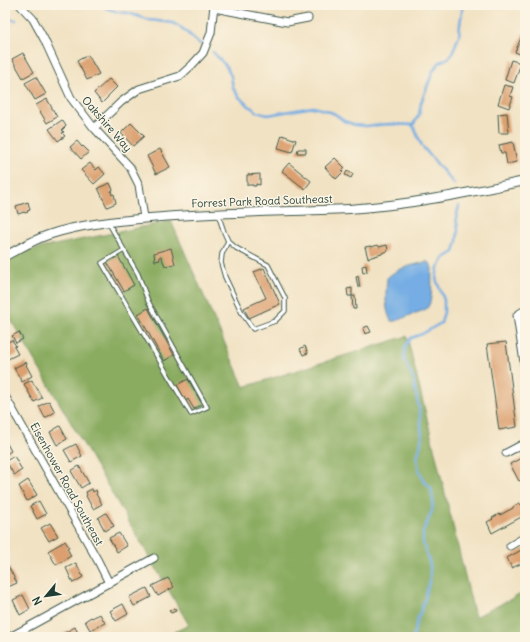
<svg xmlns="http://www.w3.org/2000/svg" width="530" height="642" viewBox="0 0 530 642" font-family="Delius,sans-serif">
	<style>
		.forest { fill: #8aac61; stroke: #54744a }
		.water { fill: #74ade4; stroke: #4a758c }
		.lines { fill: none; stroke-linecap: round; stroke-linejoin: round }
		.stream { stroke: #74ade4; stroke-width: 2.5 }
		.building { fill: #dca070 }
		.service-casing { stroke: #3e5649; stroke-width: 5.5 }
		.minor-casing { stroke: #3e5649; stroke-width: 9 }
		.tertiary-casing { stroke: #3e5649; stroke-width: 10 }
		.service { stroke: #fff; stroke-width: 3.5 }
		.minor { stroke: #fff; stroke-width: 7 }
		.tertiary { stroke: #fff; stroke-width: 8 }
		.labels { text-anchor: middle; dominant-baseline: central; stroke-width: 3; stroke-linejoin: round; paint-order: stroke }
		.street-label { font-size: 11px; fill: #1f3d34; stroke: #fcf5e5 }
	</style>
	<rect width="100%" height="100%" fill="#fcf5e5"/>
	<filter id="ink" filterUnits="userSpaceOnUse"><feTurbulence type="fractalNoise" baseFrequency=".025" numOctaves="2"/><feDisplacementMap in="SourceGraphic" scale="8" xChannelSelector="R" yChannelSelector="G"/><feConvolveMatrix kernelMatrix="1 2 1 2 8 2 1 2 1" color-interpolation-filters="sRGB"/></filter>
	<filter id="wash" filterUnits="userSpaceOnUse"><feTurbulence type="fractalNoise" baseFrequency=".012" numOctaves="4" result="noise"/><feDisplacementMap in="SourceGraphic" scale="16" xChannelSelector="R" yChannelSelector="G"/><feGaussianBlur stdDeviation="0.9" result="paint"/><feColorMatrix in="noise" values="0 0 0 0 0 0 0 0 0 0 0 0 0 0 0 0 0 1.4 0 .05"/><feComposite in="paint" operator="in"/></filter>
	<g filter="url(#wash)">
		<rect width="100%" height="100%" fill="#f1e2c3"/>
		<path class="forest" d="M171,221L244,387L407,336L475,617L525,592V637H164L189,625L5,310V261L16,253Z"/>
		<path class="water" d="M426,262C431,262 431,265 432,269C431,278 434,303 426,309C421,312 414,313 408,316C403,318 396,322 391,321C384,307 386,293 387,278C397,268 413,265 426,262Z"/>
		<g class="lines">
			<g class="stream">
				<path d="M101,5L106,8L117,12L128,13L150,20L173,23L183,29L200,44"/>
				<path d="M5,19L16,20"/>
				<path d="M213,52L226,66L231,76L233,88L239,97L248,105L257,112L268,115L313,107L325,110L335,114L344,121L355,125L366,126L389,124L413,125"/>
				<path d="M413,125L419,115L421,103L433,71L440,62L450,57L455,46L459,36L460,24L463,5"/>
				<path d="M413,125L422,146L454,184"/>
				<path d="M413,637L417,621L425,599L430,577V565L423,543V532L432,511L433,500L431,488L423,480L419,470L417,458L420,447L422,436L420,413L413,379L404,359L405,347L411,338L422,334L441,323L444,312V300L436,279L438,268L444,258L454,252L457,241L458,230L456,218L459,206"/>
			</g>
		</g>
		<g id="blocks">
			<g class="building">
				<path d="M523,33L525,34V56L515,52Z"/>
				<path d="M23,53L34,72L23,78L12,59Z"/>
				<path d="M88,55L99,74L87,80L77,61Z"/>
				<path d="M511,60L521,63L514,83L505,80Z"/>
				<path d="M36,77L46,94L35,100L25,83Z"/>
				<path d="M109,79L117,87L108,96V97L102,103L94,93Z"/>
				<path d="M504,85L513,87L510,96L513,97L509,108L498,104Z"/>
				<path d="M47,99L57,117L47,123L36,105Z"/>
				<path d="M507,113L509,133H499L498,114Z"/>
				<path d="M62,120L66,126L62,130L64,132L62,133L65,136L58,141L49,129Z"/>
				<path d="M131,123L144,136L133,146L121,133Z"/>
				<path d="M282,135L296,140L292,152L278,148Z"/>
				<path d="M77,141L82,147L83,146L89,152L81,159L70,147Z"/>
				<path d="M513,142L517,162L507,164L505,153H501L499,145Z"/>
				<path d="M160,149L170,167L156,174L147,156Z"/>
				<path d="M298,149H306V153H297Z"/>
				<path d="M335,158L345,168L342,171L343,172L336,179L325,167Z"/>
				<path d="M90,163L96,170L99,167L105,174L94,184L81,170Z"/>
				<path d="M289,163L311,181L305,189L282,171Z"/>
				<path d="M347,171L353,174L351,178L345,175Z"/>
				<path d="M260,174V185L256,184V186H253V185H247V175Z"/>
				<path d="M110,183L113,190L111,191L112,195L114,194L116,203L107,207L98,188Z"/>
				<path d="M28,202L30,210L27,211L28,212L25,213L24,212L18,214L16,206Z"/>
				<path d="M378,245L379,247L387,245L388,251L382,253V254L368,258L365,247L371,246V247Z"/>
				<path d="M171,248L175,264L165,266L161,256L159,257L160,260L155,261L154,253Z"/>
				<path d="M118,256L134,285L124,291L107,262Z"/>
				<path d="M366,265L367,272L363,273L362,266Z"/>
				<path d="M264,268L280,304L249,318L244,308L266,298L254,272Z"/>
				<path d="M358,276L360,287H358L356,277Z"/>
				<path d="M352,288V296H348L347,289Z"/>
				<path d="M352,296H355L356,309H353Z"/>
				<path d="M148,308L174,355L164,361L138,314Z"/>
				<path d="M368,326L371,332L365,334L363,328Z"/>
				<path d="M19,332L23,339L16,343L12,336Z"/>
				<path d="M12,340L16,346L14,347L18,354L8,359L5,353V343Z"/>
				<path d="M506,342L517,427L499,430L487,344Z"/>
				<path d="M305,346L308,353L303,355L300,349Z"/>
				<path d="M26,362L27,364L26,365L32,376L22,382L14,368Z"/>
				<path d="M188,379L202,404L194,409L188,399L186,401L177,385Z"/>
				<path d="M32,380L34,385H35L42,398L34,402L24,384Z"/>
				<path d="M49,401L55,412L45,418L39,406Z"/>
				<path d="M60,426L67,439L57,445L50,432Z"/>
				<path d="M5,440L11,451L5,455Z"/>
				<path d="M76,444L82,456L71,462L64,450Z"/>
				<path d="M14,456L22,470L14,475L6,461Z"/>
				<path d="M525,456V478L519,481L510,464Z"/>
				<path d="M79,466L89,483L81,488L71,471Z"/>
				<path d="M28,480L37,495L27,501L19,486Z"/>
				<path d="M92,489L93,492L96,490L97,493L96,494L102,504L93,509L86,496L87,495L86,492Z"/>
				<path d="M39,501L46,514L37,519L30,506Z"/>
				<path d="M525,502V515L492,533L487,522L493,519L492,518L499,514L500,515L513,508V507L519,503L520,505Z"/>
				<path d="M106,513L114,526L105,531L98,518Z"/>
				<path d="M50,523L58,536L49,541L41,528Z"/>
				<path d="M119,533L127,546L117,552L109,538Z"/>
				<path d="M65,541L69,547L67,548L71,556L56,565L48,551Z"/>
				<path d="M525,548V563L521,565L520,564L512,568L507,558Z"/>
				<path d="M76,563L83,577L73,583L66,568Z"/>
				<path d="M8,566L17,583L8,587L5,581V568Z"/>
				<path d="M168,578L174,587L158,596L152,586Z"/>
				<path d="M147,588L151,597L134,606L129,597Z"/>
				<path d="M23,595L30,609L20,615L13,600Z"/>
				<path d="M123,604L128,614L116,621L110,611Z"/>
				<path d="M175,608L176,611L171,613L169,611Z"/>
				<path d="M100,614L105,623L90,630L85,621L91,617L92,618Z"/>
				<path d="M75,627L80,637H57Z"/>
			</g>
		</g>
	</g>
	<g filter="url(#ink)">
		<use href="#blocks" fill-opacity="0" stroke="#3e5649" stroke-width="1"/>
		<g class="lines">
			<g class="service-casing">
				<g id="service">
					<path d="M218,214L224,232L228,241L236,248L268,265L285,298V311L275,321L253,329L242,313L225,277L221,263L222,254L228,241"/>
					<path d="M108,222L138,274L148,301L207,407L191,414L102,263L124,250"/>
				</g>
			</g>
			<g class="minor-casing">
				<g id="minor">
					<path d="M20,5L33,19L44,39L71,98L94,128L130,167L139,185L144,218"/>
					<path d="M214,8L287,22L308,18"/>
					<path d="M94,128L121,102L139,89L180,76L192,65L203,53L211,33L214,5"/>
					<path d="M525,310L517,315L525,369"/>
					<path d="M5,396L98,561L109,583"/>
					<path d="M506,453L525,443"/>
					<path d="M510,546L525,537"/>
					<path d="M10,637L154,558"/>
				</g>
			</g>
			<g class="tertiary-casing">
				<path id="tertiary" d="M5,256C19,249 33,240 48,235C81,224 115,221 150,218C216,212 282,212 349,209C409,205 467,193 525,181"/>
			</g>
			<use href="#service" class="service"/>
			<use href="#minor" class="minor"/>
			<use href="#tertiary" class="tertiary"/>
		</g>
	</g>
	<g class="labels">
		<g class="street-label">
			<text transform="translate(107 124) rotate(49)">Oakshire Way</text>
			<text transform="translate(262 201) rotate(-2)">Forrest Park Road Southeast</text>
			<text transform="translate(67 484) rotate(61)">Eisenhower Road Southeast</text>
		</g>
	</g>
	<rect width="530" height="642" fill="none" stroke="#fcf5e5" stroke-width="20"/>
	<g transform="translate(46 596) rotate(241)" stroke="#fcf5e5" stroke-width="3" paint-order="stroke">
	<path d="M0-3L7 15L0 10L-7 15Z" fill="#1f3d34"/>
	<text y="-6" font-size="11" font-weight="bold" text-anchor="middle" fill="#1f3d34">N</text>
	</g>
</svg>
